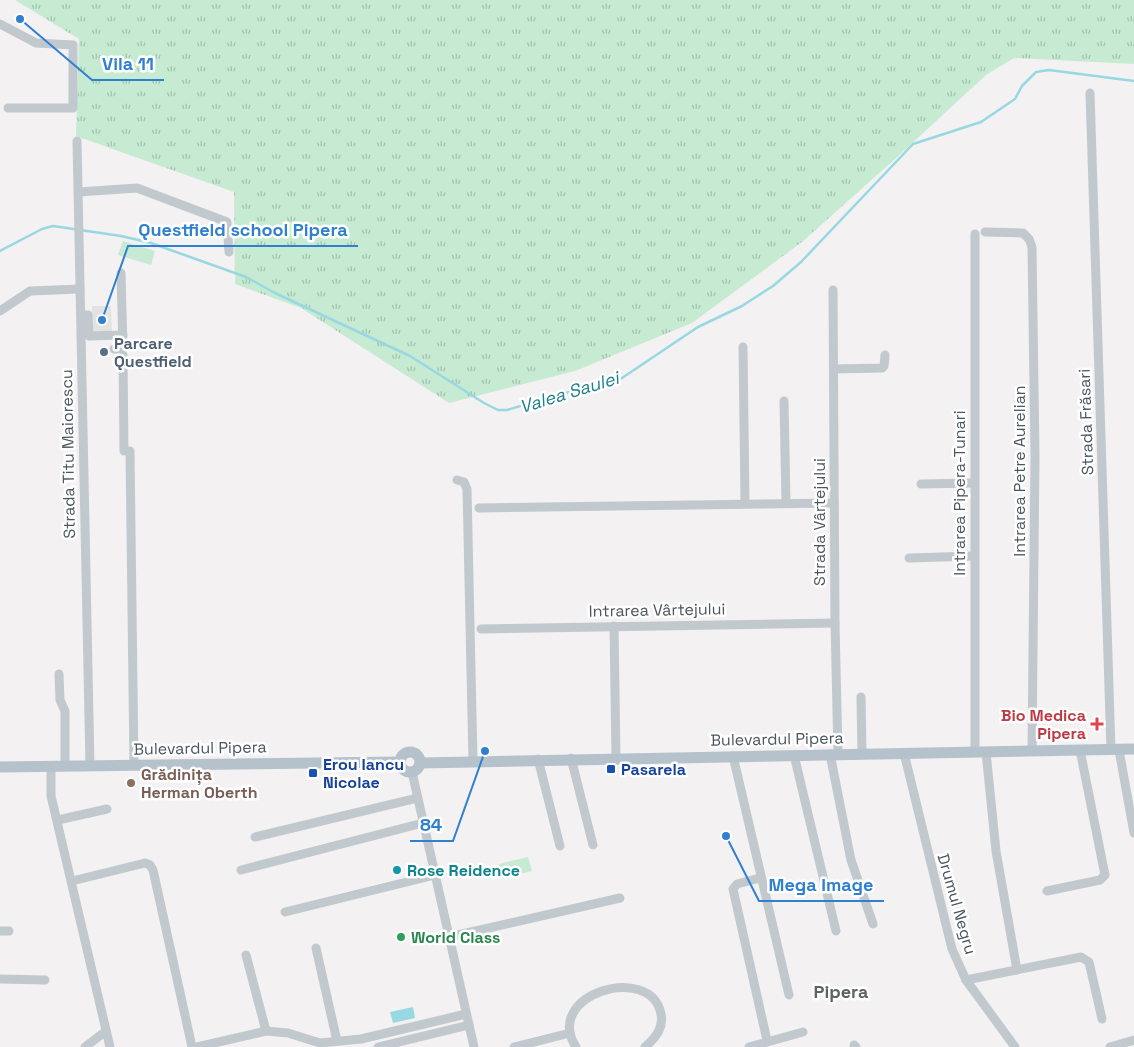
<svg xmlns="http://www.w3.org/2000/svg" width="1134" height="1047" viewBox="0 0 1134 1047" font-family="'Space Grotesk',sans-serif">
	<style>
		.education { fill: #e4e3e3 }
		.grass { fill: url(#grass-tufts) }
		.pitch { fill: #c6ebd2 }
		.water { fill: #98d8e2 }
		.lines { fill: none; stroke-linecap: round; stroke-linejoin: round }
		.stream { stroke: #98d8e2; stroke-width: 2.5 }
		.minor { stroke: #c1c9ce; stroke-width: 9 }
		.major { stroke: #b5c2cc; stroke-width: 11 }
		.service-dot { fill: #5c6f8a; stroke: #fff; stroke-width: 2 }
		.health-dot { fill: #e0444e; stroke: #fff; stroke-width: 2 }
		.transit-dot { fill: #1a4fb4; stroke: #fff; stroke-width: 2 }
		.education-dot { fill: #8d6e63; stroke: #fff; stroke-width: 2 }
		.culture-dot { fill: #0f9aa8; stroke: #fff; stroke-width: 2 }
		.leisure-dot { fill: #2e9e5b; stroke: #fff; stroke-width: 2 }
		.labels { text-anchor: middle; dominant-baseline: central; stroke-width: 5; stroke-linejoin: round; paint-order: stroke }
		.service-label { font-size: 16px; font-weight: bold; fill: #4e5e75; stroke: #fff; text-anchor: start }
		.street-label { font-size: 16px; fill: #4b565d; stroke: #fff }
		.health-label { font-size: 16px; font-weight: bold; fill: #be3a42; stroke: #fff; text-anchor: end }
		.transit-label { font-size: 16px; font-weight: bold; fill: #164399; stroke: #fff; text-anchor: start }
		.education-label { font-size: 16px; font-weight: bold; fill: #785e54; stroke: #fff; text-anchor: start }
		.culture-label { font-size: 16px; font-weight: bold; fill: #0d838f; stroke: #fff; text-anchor: start }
		.leisure-label { font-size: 16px; font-weight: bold; fill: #27864d; stroke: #fff; text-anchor: start }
		.water-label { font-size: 18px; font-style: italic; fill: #1d7f8f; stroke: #fff }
		.neighbourhood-label { font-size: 18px; font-weight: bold; fill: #5e6265; stroke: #fff }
		.leader { fill: none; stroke: #2f80cf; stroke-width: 2 }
		.callout-dot { fill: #2f80cf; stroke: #fff; stroke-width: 2 }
		.callout-label { font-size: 18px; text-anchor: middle; font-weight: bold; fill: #2f80cf; stroke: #fff; stroke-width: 5; stroke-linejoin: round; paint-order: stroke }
	</style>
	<defs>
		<pattern id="grass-tufts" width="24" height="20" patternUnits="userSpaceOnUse" patternTransform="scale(1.25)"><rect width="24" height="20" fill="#c6ebd2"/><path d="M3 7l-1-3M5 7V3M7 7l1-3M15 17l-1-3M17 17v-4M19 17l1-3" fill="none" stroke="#a3c1ae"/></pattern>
	</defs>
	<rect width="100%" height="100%" fill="#f3f1f2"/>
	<path class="education" d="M92,306H111L112,333H92Z"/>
	<path class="grass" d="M15,0H1134V64L1014,58L986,75L895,159L802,242L692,323L575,371L449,403L301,308L235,284L234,192L76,136L79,39Z"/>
	<g class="pitch">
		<path d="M123,241L155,251L151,265L118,255Z"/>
		<path d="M528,857L532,871L503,878L499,864Z"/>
	</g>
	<path class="water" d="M413,1007L415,1018L393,1023L390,1012Z"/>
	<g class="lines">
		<path class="stream" d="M0,251L42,229L53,226L121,236L151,243L246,277L275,293L410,356L484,403L498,410H507L553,396L619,380L698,327L742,306L773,286L801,262L913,144L981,122L1015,99L1022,86L1036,72L1049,70L1134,81"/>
		<g class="minor">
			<path d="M0,24L36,43L73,45V108H8"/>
			<path d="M1090,93L1111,750"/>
			<path d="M77,141L90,766"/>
			<path d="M79,192L137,188L227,222L229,252"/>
			<path d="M985,232L1023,233L1029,239L1032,247L1035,456L1032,751"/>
			<path d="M975,234V752"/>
			<path d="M833,290L835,623L838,754"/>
			<path d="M0,311L30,291L80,289"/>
			<path d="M81,315H88L89,336L123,335"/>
			<path d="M743,347L745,503"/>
			<path d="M114,349H123L121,273"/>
			<path d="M123,355L124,451"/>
			<path d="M834,369L882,368L884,366L885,355"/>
			<path d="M784,401L786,503"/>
			<path d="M130,451L134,765"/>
			<path d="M457,480L464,482L467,489L473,761"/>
			<path d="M921,484L974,483"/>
			<path d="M479,508L834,503"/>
			<path d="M909,558L974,556"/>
			<path d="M614,626L616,758"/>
			<path d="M481,629L835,623"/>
			<path d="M59,674L60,700L65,711V766"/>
			<path d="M861,697L862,754"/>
			<path d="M1119,750L1134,833"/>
			<path d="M986,752L996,851L1017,970"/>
			<path d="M904,753L952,949L966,980L1015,1047"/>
			<path d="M830,754L851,860L873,924"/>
			<path d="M794,755L836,931"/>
			<path d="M733,756L789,995"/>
			<path d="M571,758L593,845"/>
			<path d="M538,759L560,846"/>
			<path d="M51,767V796L110,1047"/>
			<path d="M412,772L474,1047"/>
			<path d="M58,820L107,809"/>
			<path d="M255,837L417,798"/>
			<path d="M241,870L423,823"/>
			<path d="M760,878L737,884L733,889L766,1036"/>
			<path d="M72,881L145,863L150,865L153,870L192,1047"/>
			<path d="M1047,891L1100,880L1105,875L1080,750"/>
			<path d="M285,912L435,875"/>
			<path d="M0,931H9"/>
			<path d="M449,937L620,898"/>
			<path d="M316,948L337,1041"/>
			<path d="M246,955L266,1031"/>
			<path d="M0,979L45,980"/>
			<path d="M966,980L1081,957L1089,962L1102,1019"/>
			<path d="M854,1045L856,1047"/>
			<path d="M85,1047L106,1031"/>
			<path d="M197,1047L266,1031L288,1033L320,1043L361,1039L466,1014"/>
			<path d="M378,1047L469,1025"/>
			<path d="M514,1047L570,1033"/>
			<path d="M576,1047C542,994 651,962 661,1014C664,1028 655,1039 645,1047"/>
			<path d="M749,1047L803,1032"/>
			<path d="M1110,1047L1134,1040"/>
		</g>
		<g class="major">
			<circle cx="410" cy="762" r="10"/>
			<path d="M420,763L1134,749"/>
			<path d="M0,767L400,762"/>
		</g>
	</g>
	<circle class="service-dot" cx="104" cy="352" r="5"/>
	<path class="health-dot" d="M1094.5 716.5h5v5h5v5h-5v5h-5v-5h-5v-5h5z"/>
	<g class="transit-dot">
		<rect x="606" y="764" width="10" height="10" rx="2.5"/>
		<rect x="308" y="768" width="10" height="10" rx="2.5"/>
	</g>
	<circle class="education-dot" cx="131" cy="783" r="5"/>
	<circle class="culture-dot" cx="397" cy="870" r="5"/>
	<circle class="leisure-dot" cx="401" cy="937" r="5"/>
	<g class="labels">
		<g class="service-label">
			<text x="114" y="343">Parcare<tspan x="114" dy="18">Questfield</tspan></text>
		</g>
		<g class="street-label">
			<text transform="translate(1086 422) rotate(-92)">Strada Frăsari</text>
			<text transform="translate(68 454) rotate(-91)">Strada Titu Maiorescu</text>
			<text transform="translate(1019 471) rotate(-90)">Intrarea Petre Aurelian</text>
			<text transform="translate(959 493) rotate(-90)">Intrarea Pipera-Tunari</text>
			<text transform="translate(819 522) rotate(-90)">Strada Vârtejului</text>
			<text transform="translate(657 610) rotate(-1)">Intrarea Vârtejului</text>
			<text transform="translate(777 739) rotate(-1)">Bulevardul Pipera</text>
			<text transform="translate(200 748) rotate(-1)">Bulevardul Pipera</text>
			<text transform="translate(957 904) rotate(74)">Drumul Negru</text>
		</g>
		<g class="health-label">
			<text x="1086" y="715">Bio Medica<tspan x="1086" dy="18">Pipera</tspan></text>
		</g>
		<g class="transit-label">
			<text x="323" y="764">Erou Iancu<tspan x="323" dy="18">Nicolae</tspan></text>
			<text x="621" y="769">Pasarela</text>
		</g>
		<g class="education-label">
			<text x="141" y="774">Grădinița<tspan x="141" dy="18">Herman Oberth</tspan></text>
		</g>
		<g class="culture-label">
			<text x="407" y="870">Rose Reidence</text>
		</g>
		<g class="leisure-label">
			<text x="411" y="937">World Class</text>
		</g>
		<g class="water-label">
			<text transform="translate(569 392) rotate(-17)">Valea Saulei</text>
		</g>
		<g class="neighbourhood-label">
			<text x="841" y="991">Pipera</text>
		</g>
	</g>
	<path class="leader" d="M20 19L92 80H164M102 320L128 246H358M485 751L453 841H410M726 836L759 901H884"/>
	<g class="callout-dot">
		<circle cx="20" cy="19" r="5"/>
		<circle cx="102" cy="320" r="5"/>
		<circle cx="485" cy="751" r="5"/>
		<circle cx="726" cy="836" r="5"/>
	</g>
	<g class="callout-label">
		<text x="128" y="70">Vila 11</text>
		<text x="243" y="236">Questfield school Pipera</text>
		<text x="431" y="831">84</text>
		<text x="821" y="891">Mega Image</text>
	</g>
</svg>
